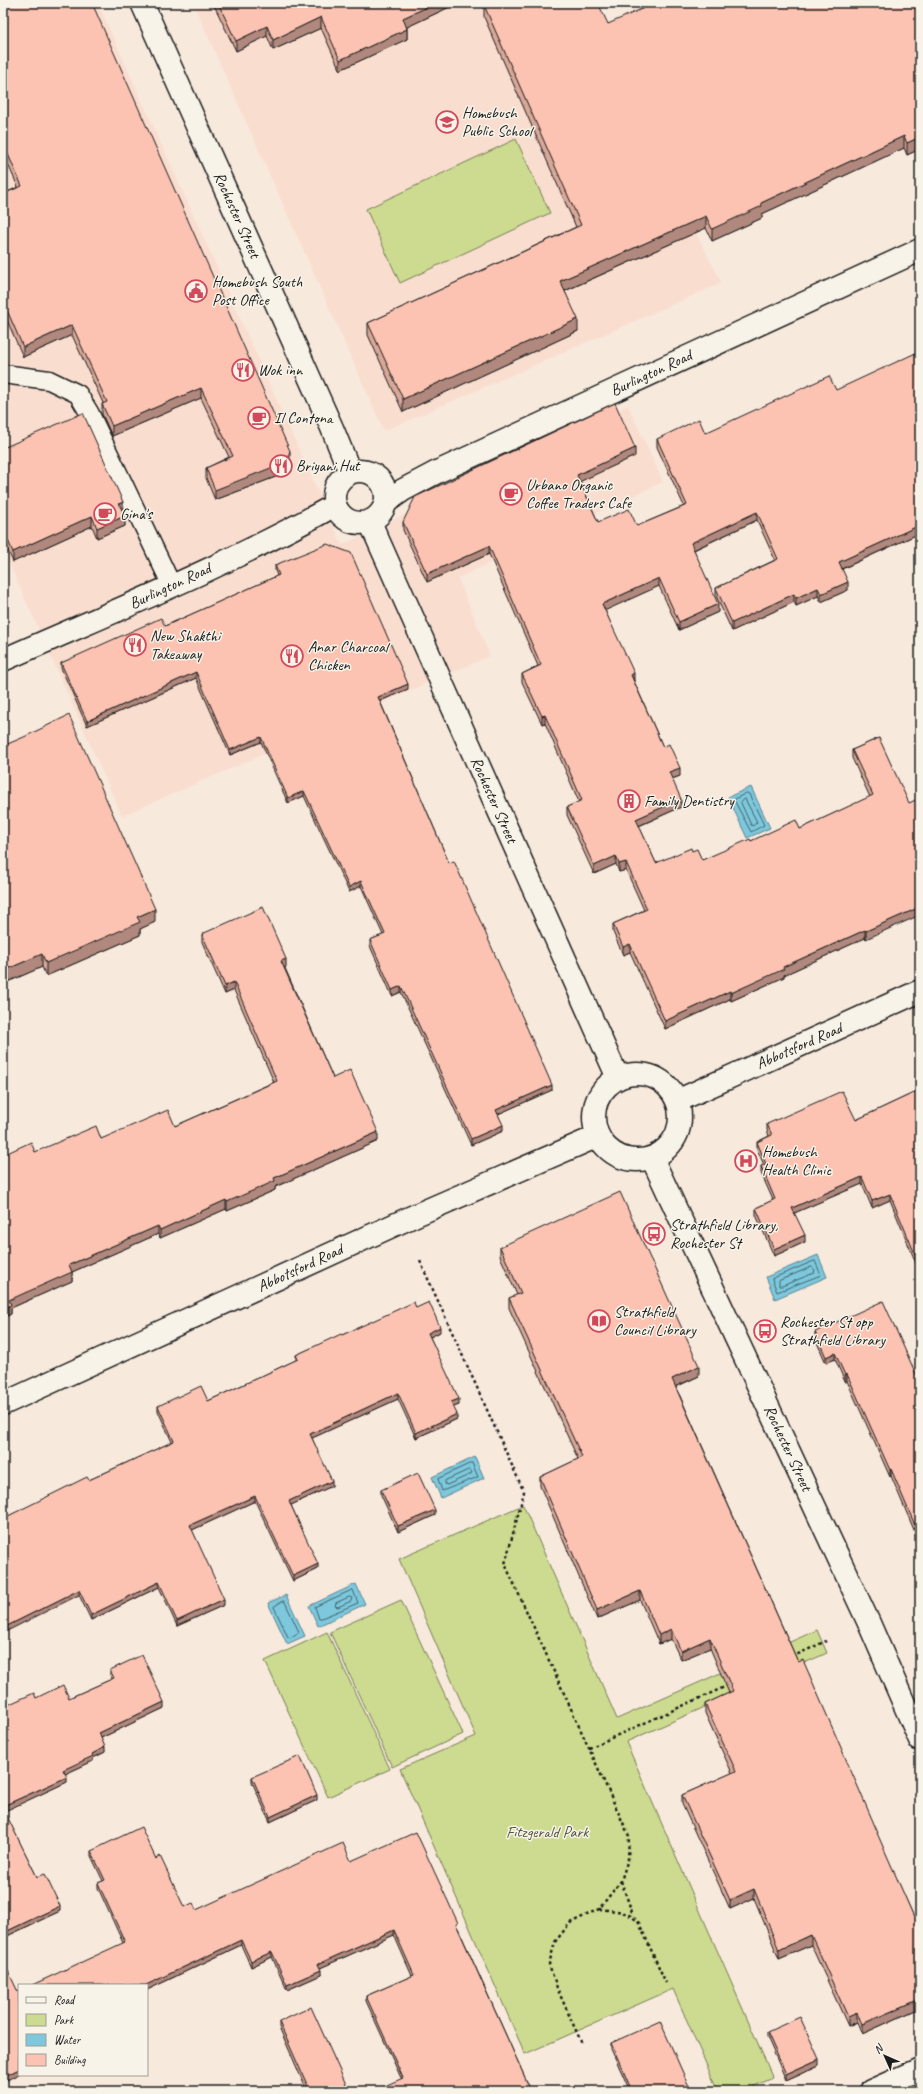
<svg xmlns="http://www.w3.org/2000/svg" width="923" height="2094" viewBox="0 0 923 2094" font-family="Caveat,sans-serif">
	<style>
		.built { fill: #f9ded0 }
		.green { fill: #ccdb8f; stroke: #747c56 }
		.water { fill: #7dc8dd; stroke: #568390 }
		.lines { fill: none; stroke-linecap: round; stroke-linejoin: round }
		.shore { stroke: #436169; stroke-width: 1 }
		.lane-casing { stroke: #1c1c1c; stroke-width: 21 }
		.street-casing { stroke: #1c1c1c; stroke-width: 25 }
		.secondary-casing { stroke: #1c1c1c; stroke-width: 25 }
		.path { stroke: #1c1c1c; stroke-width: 2.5; stroke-dasharray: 3 3; stroke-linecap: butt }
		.lane { stroke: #f7f3e8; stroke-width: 18 }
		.street { stroke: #f7f3e8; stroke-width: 22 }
		.secondary { stroke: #f7f3e8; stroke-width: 22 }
		.wall { fill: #d9a899; stroke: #1c1c1c }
		.shaded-wall { fill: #b0887d; stroke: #1c1c1c }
		.building { fill: #fcc3b2; stroke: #1c1c1c }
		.labels { text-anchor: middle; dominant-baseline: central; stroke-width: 3; stroke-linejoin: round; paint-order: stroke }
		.poi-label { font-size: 16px; fill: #1c1c1c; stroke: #f7f3e8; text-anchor: start }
		.street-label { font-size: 16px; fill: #1c1c1c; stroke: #f7f3e8 }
		.park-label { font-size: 16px; fill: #51553e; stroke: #f7f3e8 }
	</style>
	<rect width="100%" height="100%" fill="#f8e9dd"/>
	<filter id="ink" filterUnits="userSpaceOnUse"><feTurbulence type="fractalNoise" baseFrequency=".025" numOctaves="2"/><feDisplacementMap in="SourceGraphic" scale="8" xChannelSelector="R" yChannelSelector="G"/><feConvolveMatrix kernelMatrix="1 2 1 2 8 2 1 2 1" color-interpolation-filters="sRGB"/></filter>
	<g filter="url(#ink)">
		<g class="built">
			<path d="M3,3H98L342,545L628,405L663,482L458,578L490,656L122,816L3,550Z"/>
			<path d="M193,3H593L696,233L722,283L384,431Z"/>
		</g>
		<g class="green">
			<path d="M516,139L550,213L400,283L366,209Z"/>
			<path d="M523,1505L617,1719L817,1630L827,1653L626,1742L773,2078L743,2091H718L673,1989L525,2054L400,1769L476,1736L399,1559Z"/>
			<path d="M401,1600L463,1734L392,1767L330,1632Z"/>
			<path d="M327,1632L390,1769L328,1797L265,1661Z"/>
		</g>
		<g class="water">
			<path d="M751,787L770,828L747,838L728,797Z"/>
			<path d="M818,1255L827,1277L775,1299L766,1277Z"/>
			<path d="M475,1457L484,1478L441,1498L432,1477Z"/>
			<path d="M356,1584L365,1604L318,1626L309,1606Z"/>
			<path d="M286,1595L305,1636L287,1644L268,1603Z"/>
		</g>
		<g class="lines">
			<g class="shore">
				<path d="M747,793L749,794L764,825L751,832L734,800Z"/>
				<path d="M745,799L757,822L753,826L751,825L741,803Z"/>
				<path d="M815,1261L821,1275L777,1292L772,1279Z"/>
				<path d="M812,1267L815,1270L814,1273L782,1286H779V1281Z"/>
				<path d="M472,1463L478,1477L442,1491L438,1479Z"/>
				<path d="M469,1470L472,1472L471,1474L447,1485L445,1484V1481Z"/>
				<path d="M353,1590L358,1603L319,1619L315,1607Z"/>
				<path d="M350,1597L352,1598L351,1601L338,1607L335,1606L336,1603Z"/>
				<path d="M283,1601L285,1602L299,1632L290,1638L288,1637L274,1607Z"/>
			</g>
			<g class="lane-casing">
				<path id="lane" d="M3,374L49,380L78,394L90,414L172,586"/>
			</g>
			<g class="street-casing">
				<g id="street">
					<path d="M142,3L332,428L350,472"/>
					<circle cx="360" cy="497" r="26"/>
					<path d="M386,502L403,490L437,472L920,250"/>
					<path d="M370,522L618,1078"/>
					<path d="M3,660C114,611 229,565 335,505"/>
					<circle cx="637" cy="1117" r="43"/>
					<path d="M677,1101L920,991"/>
					<path d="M652,1158L868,1621L920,1740"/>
					<path d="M3,1404L416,1215L598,1136"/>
				</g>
			</g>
			<g class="secondary-casing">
				<path id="secondary" d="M871,2091L920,2069"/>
			</g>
			<g class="path">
				<path d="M420,1261L524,1492L505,1564L629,1836L628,1859L621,1881L599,1909L570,1923L555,1942L549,1964L557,1988L582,2044"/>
				<path d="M792,1657L826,1641"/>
				<path d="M589,1748L729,1685"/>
				<path d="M621,1881L633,1915"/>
				<path d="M599,1909C615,1911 628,1910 639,1923L666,1983"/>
			</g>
			<use href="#lane" class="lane"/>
			<use href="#street" class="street"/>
			<use href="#secondary" class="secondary"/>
		</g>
		<g class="wall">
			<path d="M3,3L290,461L286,473L215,500L206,478V468L229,457L201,398L112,436L102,414V404L103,403L72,335L23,357L3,311V194L18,187L3,153Z"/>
			<path d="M213,3H458L407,27V39L340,70L321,28L273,50L267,36L236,51Z"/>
			<path d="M484,5L608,24L920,18V149L907,155L904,148L762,214V218L712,241L706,228L565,291L578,331L403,412L368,335V323L576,227L484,17Z"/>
			<path d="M836,390L920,533L842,569L848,590L821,602L818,596L796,606L794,602L732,631L716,596V588L775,560L757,520L694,550L718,612L679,630L659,586L605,610L634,681L663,747L680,776L672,779L681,807L639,826L656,863L692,851L702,860L751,841L800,829L870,797L852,758V750L879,738L866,939L865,938L784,975V977L731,1001L730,999L665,1029L630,952L623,955L613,932V924L644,910L626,870L619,872L616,864L594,874L567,815V807L579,802L545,723L542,724L522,682V674L538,666L489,554L427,582L403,530V522L635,456L580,481L598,522L637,526L684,506L657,447V439L705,433Z"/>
			<path d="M3,448L123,512L125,526L97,538L92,526L13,562L3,540Z"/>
			<path d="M275,565L408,689L380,701L449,863L552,1090L498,1114L503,1131L471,1145L401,992L392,996L370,946V940L383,935L361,886L349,892L304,796L288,803L261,742L230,755L196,678L87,726L61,668V663L165,626L277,576L275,570Z"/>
			<path d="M3,746L155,922L140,929V935L46,976L42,967L3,984Z"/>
			<path d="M202,934L286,967L285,968L333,1078L378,1141L275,1187V1190L227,1211L226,1209L160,1238L158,1234L72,1272V1281L11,1308V1314L3,1318L35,1152L101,1139L175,1126L274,1082L234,990L225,994L202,942Z"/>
			<path d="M920,1090V1273L890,1200L872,1208L862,1184L794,1213L805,1242L774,1256L756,1215V1208L773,1200L761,1173V1166L764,1165L757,1149V1142L769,1136L767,1130V1124L856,1120Z"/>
			<path d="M500,1247L699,1376L676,1387L798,1662L878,1838L914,1917L920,1922V2008L862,2034L857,2022L848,2026L811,1945L779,1959L754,1898L730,1909L682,1804V1795L732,1773L705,1713V1704L729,1693L710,1648L681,1660L671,1639L659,1644L640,1600L597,1619L540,1486V1477L578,1459L509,1308V1298L517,1295L500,1256Z"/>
			<path d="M416,1308L440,1332L430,1337L459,1405L453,1407L457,1419L416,1438L398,1399L312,1438L332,1486L291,1505L318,1569L293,1581L255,1501L192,1530L224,1605L177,1626L159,1587L91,1620L79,1595L4,1518L89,1480L172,1442L158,1411V1406L208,1401L296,1360V1355L342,1335Z"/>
			<path d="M815,1332L920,1383V1544L891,1476L890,1477L847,1381L845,1382L835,1359L826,1363L815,1338Z"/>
			<path d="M381,1490L435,1515L398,1532L381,1495Z"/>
			<path d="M110,1670L164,1708L101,1738L105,1752L93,1758V1761L65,1774L67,1782L4,1811L37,1877L60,1911L3,1938V1707L36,1698H69L112,1679L110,1675Z"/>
			<path d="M252,1777L317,1800L270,1822L252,1782Z"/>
			<path d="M91,1851L156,1859L184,1907L196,1910L351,1861L458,1928L531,2091L401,2078L366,2001V1996L412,1976L394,1935L320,1968L321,1975L287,1990L272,1957L251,1967L241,1945L147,1990V1985L123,1943L98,1888V1883L103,1881L91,1856Z"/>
			<path d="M279,2022L349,2091H307L279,2027Z"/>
			<path d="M767,2032L819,2065L786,2080L767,2037Z"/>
			<path d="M611,2043L691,2091H630L611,2049Z"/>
		</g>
		<g class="shaded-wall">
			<path d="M436,3H458L403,29V18Z"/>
			<path d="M321,17V28L273,50V40Z"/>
			<path d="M267,26V36L236,51V41Z"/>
			<path d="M407,29V39L340,70V60Z"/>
			<path d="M904,136V148L762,214V218L712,241V229L761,203Z"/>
			<path d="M920,137V149L907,155V143Z"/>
			<path d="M706,216V228L560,293V281Z"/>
			<path d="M578,319V331L403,412V399Z"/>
			<path d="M72,325V335L23,357V347Z"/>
			<path d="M201,388V398L112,436V426Z"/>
			<path d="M635,448V456L577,483V475Z"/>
			<path d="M290,451V461L286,473L215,500V490Z"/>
			<path d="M123,502V512L119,504Z"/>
			<path d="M757,512V520L691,551V543Z"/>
			<path d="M92,516V526L13,562V552Z"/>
			<path d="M125,516V526L97,538V528Z"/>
			<path d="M920,525V533L839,570V562Z"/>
			<path d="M489,546V554L427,582V574Z"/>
			<path d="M659,578V586L602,612V604Z"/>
			<path d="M848,582V590L821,602V594Z"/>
			<path d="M818,588V596L796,606V598Z"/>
			<path d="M794,594V602L732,631V623Z"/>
			<path d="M718,604V612L679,630V622Z"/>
			<path d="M196,672V678L87,726V721Z"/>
			<path d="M634,673V681L631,675Z"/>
			<path d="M408,684V689L378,702V697Z"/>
			<path d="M545,715V723L542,724V716Z"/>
			<path d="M261,737V742L230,755V750Z"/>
			<path d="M680,768V776L669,780V772Z"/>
			<path d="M304,791V796L288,803V798Z"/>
			<path d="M681,799V807L636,827V819Z"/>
			<path d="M616,856V864L594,874V866Z"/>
			<path d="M626,862V870L619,872V864Z"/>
			<path d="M361,881V886L349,892V887Z"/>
			<path d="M920,907V915L866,939V931Z"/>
			<path d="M155,909V922L140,929V935L46,976V963L137,917Z"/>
			<path d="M865,930V938L784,975V977L731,1001V993L783,967Z"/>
			<path d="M630,944V952L623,955V947Z"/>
			<path d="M42,954V967L3,984V971Z"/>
			<path d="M286,959V967L281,969V961Z"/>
			<path d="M234,982V990L225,994V986Z"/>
			<path d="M401,986V992L392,996V990Z"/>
			<path d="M730,991V999L665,1029V1021Z"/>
			<path d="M552,1085V1090L496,1115V1110Z"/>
			<path d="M503,1125V1131L471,1145V1139Z"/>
			<path d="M378,1132V1141L275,1187V1190L227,1211V1202L274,1178Z"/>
			<path d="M862,1177V1184L792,1214V1208Z"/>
			<path d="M890,1194V1200L872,1208V1201Z"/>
			<path d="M226,1200V1209L160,1238V1230Z"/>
			<path d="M158,1226V1234L72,1272V1281L11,1308V1314L3,1318V1309L9,1300L69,1265Z"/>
			<path d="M805,1235V1242L774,1256V1249Z"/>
			<path d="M440,1327V1332L428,1338V1333Z"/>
			<path d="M835,1353V1359L826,1363V1357Z"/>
			<path d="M699,1366V1376L672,1388V1379Z"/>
			<path d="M847,1374V1381L845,1382V1375Z"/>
			<path d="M398,1393V1399L310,1439V1434Z"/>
			<path d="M459,1399V1405L451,1408V1402Z"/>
			<path d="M457,1414V1419L416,1438V1433Z"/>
			<path d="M891,1469V1476L890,1477V1470Z"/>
			<path d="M332,1481V1486L289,1506V1501Z"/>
			<path d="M255,1496V1501L190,1531V1525Z"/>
			<path d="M435,1510V1515L398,1532V1526Z"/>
			<path d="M318,1564V1569L293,1581V1576Z"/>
			<path d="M159,1582V1587L91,1620V1615Z"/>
			<path d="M79,1590V1595L3,1633V1628Z"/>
			<path d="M640,1591V1600L597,1619V1610Z"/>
			<path d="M224,1599V1605L177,1626V1621Z"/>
			<path d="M671,1629V1639L659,1644V1635Z"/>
			<path d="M710,1638V1648L681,1660V1651Z"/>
			<path d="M164,1702V1708L99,1739V1733Z"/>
			<path d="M105,1747V1752L93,1758V1761L63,1775V1770L92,1754Z"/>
			<path d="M67,1777V1782L3,1812V1806Z"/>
			<path d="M317,1795V1800L270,1822V1817Z"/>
			<path d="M754,1889V1898L730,1909V1900Z"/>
			<path d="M60,1906V1911L3,1938V1933Z"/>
			<path d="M394,1930V1935L318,1969V1964Z"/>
			<path d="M811,1935V1945L779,1959V1950Z"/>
			<path d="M241,1940V1945L147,1990V1985H146Z"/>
			<path d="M272,1952V1957L251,1967V1961Z"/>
			<path d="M321,1970V1975L287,1990V1985Z"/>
			<path d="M920,1999V2008L862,2034V2024Z"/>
			<path d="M857,2013V2022L848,2026V2017Z"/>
			<path d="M819,2059V2065L786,2080V2074Z"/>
			<path d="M19,2069V2074L3,2082V2077Z"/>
		</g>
		<g class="building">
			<path d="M3,3H92L290,451L286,462L215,490L206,468L233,456L201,388L112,426L102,404L107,402L72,325L23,347L3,301V194L22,186L3,143Z"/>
			<path d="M218,3H436L403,18L407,29L340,60L321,17L273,40L267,26L236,41Z"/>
			<path d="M490,3H598L608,24L655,3H913L920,18V137L907,143L904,136L761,203L762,206L712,229L706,216L560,281L578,319L403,399L368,323L581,225L484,5Z"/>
			<path d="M920,351V525L839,562L848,582L821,594L818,588L796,598L794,594L732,623L716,588L778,559L757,512L691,543L718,604L679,622L659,578L602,604L634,673L631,675L663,747L669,744L680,768L669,772L681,799L636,819L656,863L691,848L692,851L697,849L702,860L750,839L751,841L796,820L800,829L873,795L852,750L879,738L909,803L920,798V907L866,931L865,930L783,967L784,969L731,993L730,991L665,1021L630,944L623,947L613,924L647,909L626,862L619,864L616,856L594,866L567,807L582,800L545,715L542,716L522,674L541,665L489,546L427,574L403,522L415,497L615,403L635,448L577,475L598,522L629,509L637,526L687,505L657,439L699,419L705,433L829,376L836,390Z"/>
			<path d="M83,413L123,502L119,504L125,516L97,528L92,516L13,552L3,529V448Z"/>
			<path d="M327,544L351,553L408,684L378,697L449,863L454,861L552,1085L496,1110L503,1125L471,1139L401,986L392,990L370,940L385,934L361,881L349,887L304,791L288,798L261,737L230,750L196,672L87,721L61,663L161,618L165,626L279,575L275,565Z"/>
			<path d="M69,715L155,909L137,917L140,922L46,963L42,954L3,971V746L24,737Z"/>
			<path d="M263,907L286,959L281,961L333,1078L350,1070L378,1132L274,1178L275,1181L227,1202L226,1200L160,1230L158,1226L69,1265L72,1272L9,1300L11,1305L3,1309V1155L31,1142L35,1152L96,1126L101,1139L168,1110L175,1126L277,1081L234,982L225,986L202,934Z"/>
			<path d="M920,1090V1266L890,1194L872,1201L862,1177L792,1208L805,1235L774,1249L756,1208L775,1199L761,1166L766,1164L757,1142L772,1135L767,1124L842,1091L856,1120Z"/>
			<path d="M620,1192L699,1366L672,1379L798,1662L803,1660L878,1833H877L914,1917L917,1916L920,1922V1999L862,2024L857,2013L848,2017L811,1935L779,1950L754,1889L730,1900L682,1795L736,1771L705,1704L733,1691L710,1638L681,1651L671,1629L659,1635L640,1591L597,1610L540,1477L582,1457L509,1298L521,1293L500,1247Z"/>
			<path d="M883,1301L920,1383V1537L891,1469L890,1470L847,1374L845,1375L835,1353L826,1357L815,1332Z"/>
			<path d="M414,1302L416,1308L429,1302L440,1327L428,1333L459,1399L451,1402L457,1414L416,1433L398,1393L310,1434L332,1481L289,1501L318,1564L293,1576L255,1496L190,1525L224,1599L177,1621L159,1582L91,1615L79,1590L3,1628V1516L4,1518L87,1477L89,1480L174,1441L158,1406L201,1386L208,1401L298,1359L296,1355L341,1334L342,1335Z"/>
			<path d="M418,1473L435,1510L398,1526L381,1490Z"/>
			<path d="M142,1655L164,1702L99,1733L105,1747L92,1754L93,1756L63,1770L67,1777L3,1806V1707L34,1693L36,1698L63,1685L69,1698L114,1678L110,1670Z"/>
			<path d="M300,1756L317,1795L270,1817L252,1777Z"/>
			<path d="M3,1808L37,1877L45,1874L60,1906L3,1933Z"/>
			<path d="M141,1827L156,1859L160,1856L184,1907L193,1903L196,1910L343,1843L351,1861L416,1832L458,1923L456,1924L531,2091H373L403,2078L366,1996L414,1975L394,1930L318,1964L321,1970L287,1985L272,1952L251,1961L241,1940L146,1985H32L125,1942L98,1883L105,1880L91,1851Z"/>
			<path d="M3,1960L18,1992L19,1991V2069L3,2077Z"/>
			<path d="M311,2007L349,2091H310L279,2022Z"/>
			<path d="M800,2017L819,2059L786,2074L767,2032Z"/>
			<path d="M660,2021L691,2091H632L611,2043Z"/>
		</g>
	</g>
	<defs>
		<g id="school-ring" transform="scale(1.15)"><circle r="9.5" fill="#f7f3e8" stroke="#d1495b" stroke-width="1.5"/><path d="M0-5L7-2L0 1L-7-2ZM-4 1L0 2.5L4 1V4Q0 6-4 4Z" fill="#d1495b"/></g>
		<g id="civic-ring" transform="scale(1.15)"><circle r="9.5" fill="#f7f3e8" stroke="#d1495b" stroke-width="1.5"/><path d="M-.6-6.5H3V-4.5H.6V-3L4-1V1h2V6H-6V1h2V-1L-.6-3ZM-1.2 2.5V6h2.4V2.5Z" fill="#d1495b"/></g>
		<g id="restaurant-ring" transform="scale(1.15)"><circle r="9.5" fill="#f7f3e8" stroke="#d1495b" stroke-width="1.5"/><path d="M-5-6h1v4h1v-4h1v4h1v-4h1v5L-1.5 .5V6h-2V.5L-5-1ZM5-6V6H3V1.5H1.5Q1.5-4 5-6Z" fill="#d1495b"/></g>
		<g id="cafe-ring" transform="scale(1.15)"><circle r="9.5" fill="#f7f3e8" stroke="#d1495b" stroke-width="1.5"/><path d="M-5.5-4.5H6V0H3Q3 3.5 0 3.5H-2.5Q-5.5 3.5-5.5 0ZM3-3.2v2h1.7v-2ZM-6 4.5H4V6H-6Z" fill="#d1495b"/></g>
		<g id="building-ring" transform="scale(1.15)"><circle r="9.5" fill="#f7f3e8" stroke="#d1495b" stroke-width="1.5"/><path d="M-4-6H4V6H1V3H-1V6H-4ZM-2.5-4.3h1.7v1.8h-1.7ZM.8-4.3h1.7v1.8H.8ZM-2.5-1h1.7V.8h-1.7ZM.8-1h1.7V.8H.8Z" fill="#d1495b"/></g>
		<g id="hospital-ring" transform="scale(1.15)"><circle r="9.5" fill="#f7f3e8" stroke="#d1495b" stroke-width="1.5"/><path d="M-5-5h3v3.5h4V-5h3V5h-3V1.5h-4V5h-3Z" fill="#d1495b"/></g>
		<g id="bus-ring" transform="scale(1.15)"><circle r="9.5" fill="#f7f3e8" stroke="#d1495b" stroke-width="1.5"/><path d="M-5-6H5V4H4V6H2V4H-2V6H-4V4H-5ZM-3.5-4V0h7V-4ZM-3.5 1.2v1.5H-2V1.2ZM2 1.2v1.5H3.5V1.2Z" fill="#d1495b"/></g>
		<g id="library-ring" transform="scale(1.15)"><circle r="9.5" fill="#f7f3e8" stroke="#d1495b" stroke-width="1.5"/><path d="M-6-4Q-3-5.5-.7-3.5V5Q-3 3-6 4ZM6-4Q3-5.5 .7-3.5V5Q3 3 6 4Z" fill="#d1495b"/></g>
	</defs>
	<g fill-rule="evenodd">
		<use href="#school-ring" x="447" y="122"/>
		<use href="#civic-ring" x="196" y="291"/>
		<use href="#restaurant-ring" x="243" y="370"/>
		<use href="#cafe-ring" x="259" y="418"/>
		<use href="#restaurant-ring" x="281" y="466"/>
		<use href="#cafe-ring" x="511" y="494"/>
		<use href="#cafe-ring" x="105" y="514"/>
		<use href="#restaurant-ring" x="135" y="645"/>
		<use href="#restaurant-ring" x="292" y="656"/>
		<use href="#building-ring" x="629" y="801"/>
		<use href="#hospital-ring" x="746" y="1161"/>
		<use href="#bus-ring" x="654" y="1234"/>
		<use href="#library-ring" x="599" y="1321"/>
		<use href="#bus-ring" x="765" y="1331"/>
	</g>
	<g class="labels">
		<g class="poi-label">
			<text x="462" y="113">Homebush<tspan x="462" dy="18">Public School</tspan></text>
			<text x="212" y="282">Homebush South<tspan x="212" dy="18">Post Office</tspan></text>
			<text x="258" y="370">Wok inn</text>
			<text x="274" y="418">Il Contona</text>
			<text x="296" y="466">Briyani Hut</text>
			<text x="526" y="485">Urbano Organic<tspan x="526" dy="18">Coffee Traders Cafe</tspan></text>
			<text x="120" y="514">Gina's</text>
			<text x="150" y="636">New Shakthi<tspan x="150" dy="18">Takeaway</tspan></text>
			<text x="308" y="647">Anar Charcoal<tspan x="308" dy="18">Chicken</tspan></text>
			<text x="644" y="801">Family Dentistry</text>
			<text x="762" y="1152">Homebush<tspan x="762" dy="18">Health Clinic</tspan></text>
			<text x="670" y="1225">Strathfield Library,<tspan x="670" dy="18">Rochester St</tspan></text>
			<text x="614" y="1312">Strathfield<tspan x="614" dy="18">Council Library</tspan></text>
			<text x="780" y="1322">Rochester St opp<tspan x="780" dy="18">Strathfield Library</tspan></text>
		</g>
		<g class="street-label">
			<text transform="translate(237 215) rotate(66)">Rochester Street</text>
			<text transform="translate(651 373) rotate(-25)">Burlington Road</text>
			<text transform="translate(170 586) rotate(-25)">Burlington Road</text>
			<text transform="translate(494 800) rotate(66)">Rochester Street</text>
			<text transform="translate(799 1046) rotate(-24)">Abbotsford Road</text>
			<text transform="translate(300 1268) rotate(-25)">Abbotsford Road</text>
			<text transform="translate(788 1448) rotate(65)">Rochester Street</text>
		</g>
		<g class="park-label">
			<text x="547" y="1832">Fitzgerald Park</text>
		</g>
	</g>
	<rect width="923" height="2094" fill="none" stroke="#f7f3e8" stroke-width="16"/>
	<rect x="8" y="8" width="907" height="2078" fill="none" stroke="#1c1c1c" stroke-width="1.5" filter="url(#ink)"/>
	<rect x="18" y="1984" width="130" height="92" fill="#f7f3e8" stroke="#9f9d96"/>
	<rect x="26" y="1997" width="20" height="6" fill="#f7f3e8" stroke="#9f9d96"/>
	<text x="54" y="2004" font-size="12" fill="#1c1c1c">Road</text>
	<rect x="26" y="2014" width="20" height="12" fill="#ccdb8f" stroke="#9f9d96"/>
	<text x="54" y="2024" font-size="12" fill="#1c1c1c">Park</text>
	<rect x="26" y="2034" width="20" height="12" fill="#7dc8dd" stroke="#9f9d96"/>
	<text x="54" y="2044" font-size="12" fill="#1c1c1c">Water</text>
	<rect x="26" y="2054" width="20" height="12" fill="#fcc3b2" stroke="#9f9d96"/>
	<text x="54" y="2064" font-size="12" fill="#1c1c1c">Building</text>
	<g transform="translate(885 2056) rotate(315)" stroke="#f7f3e8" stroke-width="3" paint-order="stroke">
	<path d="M0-3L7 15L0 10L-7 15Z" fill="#1c1c1c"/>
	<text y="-6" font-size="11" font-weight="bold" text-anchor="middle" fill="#1c1c1c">N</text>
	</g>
</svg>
